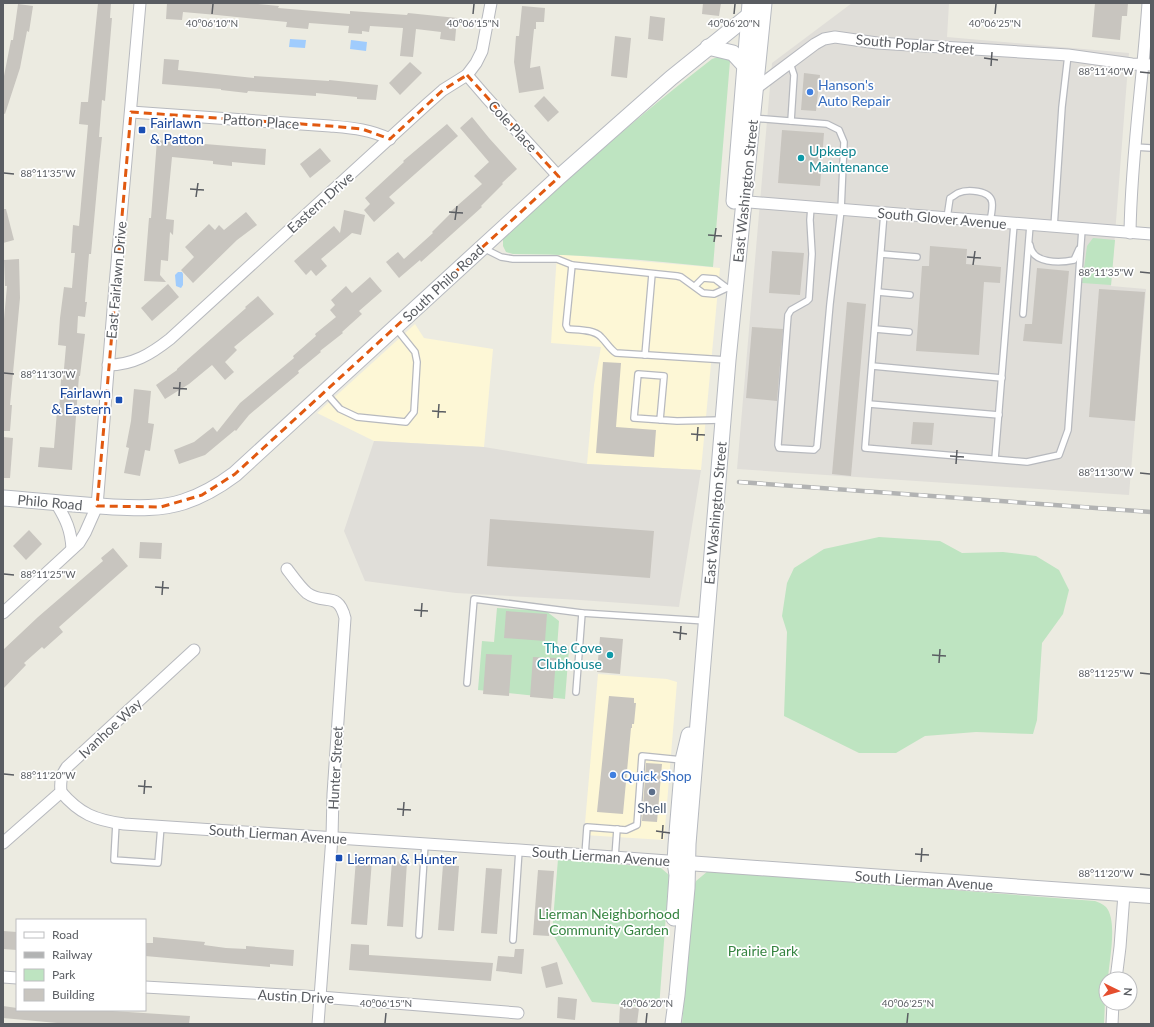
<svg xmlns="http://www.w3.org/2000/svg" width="1154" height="1027" viewBox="0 0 1154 1027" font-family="Lato,sans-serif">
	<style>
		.commercial { fill: #fdf7d6 }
		.industrial { fill: #e0ded9 }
		.green { fill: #bee4c1 }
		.water { fill: #a0ccfd }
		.building { fill: #c8c5bf }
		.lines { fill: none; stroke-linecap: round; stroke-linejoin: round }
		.service-casing { stroke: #b7b9be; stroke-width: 8 }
		.minor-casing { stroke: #b7b9be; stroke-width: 13 }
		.tertiary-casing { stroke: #b7b9be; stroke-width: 16 }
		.secondary-casing { stroke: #b7bac0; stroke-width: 17 }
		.service { stroke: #fff; stroke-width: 5.5 }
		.minor { stroke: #fff; stroke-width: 11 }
		.tertiary { stroke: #fff; stroke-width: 14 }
		.secondary { stroke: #fff; stroke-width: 15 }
		.rail-casing { stroke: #b2b3b3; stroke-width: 4.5 }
		.rail { stroke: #fff; stroke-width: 3; stroke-dasharray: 9; stroke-linecap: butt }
		.marked { fill: none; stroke: #e15910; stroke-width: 3; stroke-dasharray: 8 5; stroke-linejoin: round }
		.ticks { fill: none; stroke: #5a5d62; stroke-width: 1.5 }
		.shop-dot { fill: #3f7fe0; stroke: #fff; stroke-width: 1.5 }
		.transit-dot { fill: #1a4fb4; stroke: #fff; stroke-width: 1.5 }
		.culture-dot { fill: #0f9aa8; stroke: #fff; stroke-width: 1.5 }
		.service-dot { fill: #5c6f8a; stroke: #fff; stroke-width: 1.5 }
		.labels { text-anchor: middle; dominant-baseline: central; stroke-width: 3.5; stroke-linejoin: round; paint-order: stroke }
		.street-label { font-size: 14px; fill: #5a5d62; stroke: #fff }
		.shop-label { font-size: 14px; fill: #366cbe; stroke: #fff; text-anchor: start }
		.transit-label { font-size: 14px; fill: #164399; stroke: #fff; text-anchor: start }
		.culture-label { font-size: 14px; fill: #0d838f; stroke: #fff; text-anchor: start }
		.service-label { font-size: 14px; fill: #4e5e75; stroke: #fff }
		.park-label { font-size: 14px; fill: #368441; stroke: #fff }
		.ticks-label { font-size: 10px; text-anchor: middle; fill: #5a5d62; stroke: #fff; stroke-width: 3.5; stroke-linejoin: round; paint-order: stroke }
	</style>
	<rect width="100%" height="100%" fill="#ecebe1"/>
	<g class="commercial">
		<path d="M557,254L720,268L701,470L587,464L594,385L601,347L551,343Z"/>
		<path d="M415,324L424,338L493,349L484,447L374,441L317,413Z"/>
		<path d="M598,674L667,679L677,682L664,840L584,835Z"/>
	</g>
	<g class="industrial">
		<path d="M852,3H949L947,37L1129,53L1111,286L1146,289L1129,495L737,469L772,63Z"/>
		<path d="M374,441L484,447L587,464L701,470L679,607L580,600L456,593L365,581L344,531Z"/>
	</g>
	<g class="green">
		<path d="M718,57H725L730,61L713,267C646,260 580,254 513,254L506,252L503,246V239C571,176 639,115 712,59Z"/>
		<path d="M1093,238L1115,240L1111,285L1082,283L1087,246Z"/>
		<path d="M879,537L940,541L962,553L1003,552L1036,556L1059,570L1069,590L1063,614L1042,643L1037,720L1033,734L976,732L925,736L896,753H859L784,716L787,632L782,616L787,583L794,568L824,549Z"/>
		<path d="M497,608L546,611L559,621L557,648L569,649L565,699L478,690L482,641L494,642Z"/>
		<path d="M558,859L661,868L669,875L659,1008L592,1002L552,933Z"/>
		<path d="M708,871L1095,901C1098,902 1103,904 1106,907C1118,921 1109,961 1108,979H1106L1104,1024H682L694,887L696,881Z"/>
	</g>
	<g class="water">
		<path d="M290,39L306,40L305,48L289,47Z"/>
		<path d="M351,40L367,42L366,51L350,49Z"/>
		<path d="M178,272H182L183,274V285L181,288L176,286L175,275Z"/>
	</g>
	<g class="building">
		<path d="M98,3H111L110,18H112L105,101L102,100L99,137H102L99,166L91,254H89L85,302H87L85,317L78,316L77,333L85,334L80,376H79L72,470L38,467L40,447L54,448L57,411L59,412L61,379L63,380L66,346L58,345L60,318L64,287L72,288L75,253H71L73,225L79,226L88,125L79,124L81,102H88Z"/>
		<path d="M167,3L258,4L279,6L278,8L350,14V11L407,15L408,13L457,18L455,41L440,39L441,32L416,29L413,57L400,56L403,28L370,26L369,32L362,31V34L348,33L349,26L309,23L308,29L286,27L287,22L217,15L183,12L182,20L166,19Z"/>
		<path d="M703,3H721L719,16L702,14Z"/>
		<path d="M1095,3H1128L1127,16H1122L1120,40L1092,37Z"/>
		<path d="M18,4L33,6L29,32L27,31L20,68L5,114L3,113V76H4L11,40H13Z"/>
		<path d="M522,6L545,8L544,22H536V29H534L530,68L540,66L544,89L519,93L514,62L516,36H519Z"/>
		<path d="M650,16L665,18L663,41L648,39Z"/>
		<path d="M615,36L631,38L627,78L611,76Z"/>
		<path d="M164,59L179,60L178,70L254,78V76L329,81V80L378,85L376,100L357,99V97L316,93V96L248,91L247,93L221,90V89L162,84Z"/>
		<path d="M410,62L422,73L400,95L389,83Z"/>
		<path d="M804,73L820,75L816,111L801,110Z"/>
		<path d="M544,96L559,112L548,122L534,106Z"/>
		<path d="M472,117L489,138L517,169L502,183L503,184L481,206L482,207L421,262L420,260L399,278L386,262L398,252L404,259L433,233L432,232L451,213L450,212L482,184L474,176L489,162L460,128Z"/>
		<path d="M447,124L458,136L389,197L395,203L374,222L364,210L370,204L365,198L404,162L403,161Z"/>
		<path d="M782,130L824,133L820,186L778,183Z"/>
		<path d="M157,140L266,149L265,165L232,162V166L213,164V161L172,157L166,219L174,220L173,235L170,232L168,261L161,260L160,275L166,282L144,281L149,218H151Z"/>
		<path d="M320,148L331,161L310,178L300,164Z"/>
		<path d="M3,209H6L14,240L3,243Z"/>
		<path d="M344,210L365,215L361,235L352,233L321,259L327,266L316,276L311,270L306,275L294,261L334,226L340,233Z"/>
		<path d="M246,212L257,225L237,240L193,283L181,270L194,257L185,247L209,224L215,230L219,225L224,230Z"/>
		<path d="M930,246L967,249L966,264L1001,267L1000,283L984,282L979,355L916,351L922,266H929Z"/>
		<path d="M772,251L804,253L800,295L769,293Z"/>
		<path d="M19,259L20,298L10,405H12L10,431H3V330L7,286H5L4,260Z"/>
		<path d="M1037,268L1069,271L1062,344L1023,341L1025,324H1032Z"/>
		<path d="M370,277L382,291L359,311L362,314L342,332L343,333L320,351L321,352L298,371L299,373L249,415L236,431L235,430L205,455L179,464L174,450L194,442L213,427L217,432L240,403L294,358L293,356L316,336L315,334L336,317L330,310L335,305L331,300L346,286L352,293Z"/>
		<path d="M168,284L179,297L152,321L141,308Z"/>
		<path d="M1099,289L1145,292L1135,421L1089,417Z"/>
		<path d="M258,296L274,314L234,347L237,350L225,362L234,372L225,380L212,365L189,384L165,399L156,385L177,370V369L246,308L245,307Z"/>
		<path d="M847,302L866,304L851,476L832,474Z"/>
		<path d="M752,327L783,329L777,401L746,398Z"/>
		<path d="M603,362L621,363L616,427L656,430L654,457L596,453Z"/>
		<path d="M134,389L151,391L148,423L154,424L150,451L145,450L140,476L124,473L129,448L126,447L131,421Z"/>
		<path d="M913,422L934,423L932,445L911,444Z"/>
		<path d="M3,437L13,438L10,478H3Z"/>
		<path d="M490,519L654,531L650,578L487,566Z"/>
		<path d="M29,530L42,544L26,560L13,546Z"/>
		<path d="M140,542L162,543L161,559L139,558Z"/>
		<path d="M113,548L128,566L59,627L63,632L44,649L42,647L24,663L26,665L3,689V650L38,617L103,561L101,558Z"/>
		<path d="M506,611L547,614L545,641L504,638Z"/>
		<path d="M600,637L623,639L620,674L597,672Z"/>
		<path d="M486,654L512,655L509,696L483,694Z"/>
		<path d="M533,657L556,658L553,699L530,697Z"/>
		<path d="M609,696L634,698V703H636L634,724H632V728H631L623,814L597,812Z"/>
		<path d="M646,763L662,764L657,822L642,821Z"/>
		<path d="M356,859L372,860L367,925L351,924Z"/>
		<path d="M392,861L407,862L403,927L387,926Z"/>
		<path d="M443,865L459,866L454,931L438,930Z"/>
		<path d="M486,868L502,869L497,934L481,933Z"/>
		<path d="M538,870L554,871L549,936L533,935Z"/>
		<path d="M3,931L17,932V950L3,949Z"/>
		<path d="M153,937L205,942L204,945L226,948L246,949V946L294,950L293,966L270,964V967L145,956V943H153Z"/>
		<path d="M351,944L369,945V955L493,963L491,981L349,970Z"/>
		<path d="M515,949H524L522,974L496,971L498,956L514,957Z"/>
		<path d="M557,962L563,984L546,988L541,967Z"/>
		<path d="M558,997L577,999L575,1020L557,1018Z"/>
		<path d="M3,1006L17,1008V1010H97L190,1016L189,1024L94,1023V1024H68L3,1018Z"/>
		<path d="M620,1007L639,1008L637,1024H619Z"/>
	</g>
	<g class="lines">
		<g class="service-casing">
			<g id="service">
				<path d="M790,63L794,75L791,121"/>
				<path d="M752,118L827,124L839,130L844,142L841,210L830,304L817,447L814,450L779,448L778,445L788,315L791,310L807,301L809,299L812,254L810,220L811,207"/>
				<path d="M1135,147L1151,148"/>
				<path d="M884,213L865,448L1027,462L1059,455L1068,430L1082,229"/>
				<path d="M947,218L950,198C953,197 956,194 958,193C967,189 990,190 992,202C993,208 991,216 990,221"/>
				<path d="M1054,227L1062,107L1068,55"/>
				<path d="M1030,245C1032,264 1060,263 1074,260L1079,249"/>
				<path d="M485,247L489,251L501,257L513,259H557L572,265L677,276L681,277L703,293L714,294L727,288"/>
				<path d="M881,254L917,257"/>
				<path d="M572,265L566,325L568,329C577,330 594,329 601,337C607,343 610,349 616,353L727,360"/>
				<path d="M695,286L703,278L715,279L727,288H730"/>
				<path d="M878,292L910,295"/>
				<path d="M1023,314L1030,225"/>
				<path d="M875,329L909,332"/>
				<path d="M645,355L652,274"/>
				<path d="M872,366L1002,378"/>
				<path d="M325,392L340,409L357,417L406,422L414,412L417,362L415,352L395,327"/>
				<path d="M869,404L999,415"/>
				<path d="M660,420L664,376L638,374L634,418L677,421L722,420"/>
				<path d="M995,459L1014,224"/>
				<path d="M467,683L474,599L582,613L706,621"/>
				<path d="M576,692L582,613"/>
				<path d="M116,823L114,860L158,863L161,826"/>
				<path d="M585,855L587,827L626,830L637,825L642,756L682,760"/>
				<path d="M615,857L617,829"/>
				<path d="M419,935L425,844"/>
				<path d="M513,940L519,850"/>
			</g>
		</g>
		<g class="minor-casing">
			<g id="minor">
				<path d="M467,75L486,97L559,177"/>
				<path d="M752,89H755L815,44L824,39L835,37L877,43L1068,55L1132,64L1151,65"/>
				<path d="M131,112L330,126C352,128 369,129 390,139"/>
				<path d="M737,201L1151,234"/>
				<path d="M1130,233C1131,156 1143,80 1148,3"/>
				<path d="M108,365C133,365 151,354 170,339L426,105L443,90L467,75L476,63L482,51L491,3"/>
				<path d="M56,503C66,519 71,530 72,549"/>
				<path d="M287,569C293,577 300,587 307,593C325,606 338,590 345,618L333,794L332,837L318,1024"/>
				<path d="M3,613L79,543L85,533L97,506L115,285L140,3"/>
				<path d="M61,792C80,814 95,820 124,824L519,850L681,862"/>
				<path d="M3,843L61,792C60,782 61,775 67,767L194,650"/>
				<path d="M3,977L17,978"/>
				<path d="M1116,979L1120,947L1124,894"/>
				<path d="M145,987L320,997L518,1013"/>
				<path d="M1112,1024L1113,1003"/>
			</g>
		</g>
		<g class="tertiary-casing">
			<path id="tertiary" d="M687,863L1151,896"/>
		</g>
		<g class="secondary-casing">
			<g id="secondary">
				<path d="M708,47L733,53L745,66"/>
				<path d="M734,201L750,3"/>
				<path d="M3,498C40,501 76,505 113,507C137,508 161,509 183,502C202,496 219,486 235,474L559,177L671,78L753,12"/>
				<path d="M674,918L677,875L675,862L676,845L683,760L689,735"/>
				<path d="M673,1024L677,995L687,888L688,844L728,360L764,3"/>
			</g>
		</g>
		<use href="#service" class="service"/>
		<use href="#minor" class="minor"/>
		<use href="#tertiary" class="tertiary"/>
		<use href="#secondary" class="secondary"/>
		<g class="rail-casing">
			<path id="rail" d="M739,482L1151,512"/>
		</g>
		<use href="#rail" class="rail"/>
	</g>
	<path class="marked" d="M467,75L559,177L235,474L202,495L161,507L97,506L131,112L330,126L362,129L390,139L443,90Z"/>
	<path class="ticks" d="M212,14L213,4M473,14L474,4M734,14L735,4M995,14L996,4M984,58L998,60M991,66L992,52M1140,72L1150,73M4,173L14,174M190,189L204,190M196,197L198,183M449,212L463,213M455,220L457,206M708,235L722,236M714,242L716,228M967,257L981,258M973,265L975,251M1140,272L1150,273M4,373L14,374M173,388L187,389M179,396L180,382M432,411L446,412M438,418L439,404M691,434L705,435M697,441L698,427M950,456L964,457M956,464L957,450M1140,473L1150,474M4,574L14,575M155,587L169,588M162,595L163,581M414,610L428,611M421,617L422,603M673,632L687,634M680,640L681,626M932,655L946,656M939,663L940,649M1140,673L1150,674M4,774L14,775M138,786L152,787M144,794L145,780M397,809L411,810M403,816L404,802M656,831L670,833M662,839L663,825M915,854L929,855M921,862L922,848M1140,874L1150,875M385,1023L386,1013M646,1023L647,1013M907,1023L908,1013"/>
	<g class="shop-dot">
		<circle cx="810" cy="92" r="4"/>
		<circle cx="613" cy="775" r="4"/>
	</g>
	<g class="transit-dot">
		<rect x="138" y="126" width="8" height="8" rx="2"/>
		<rect x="115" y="396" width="8" height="8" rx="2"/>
		<rect x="335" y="854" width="8" height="8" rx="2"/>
	</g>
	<g class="culture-dot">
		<circle cx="801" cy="158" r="4"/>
		<circle cx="610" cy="655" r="4"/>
	</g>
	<circle class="service-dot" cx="652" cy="792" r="4"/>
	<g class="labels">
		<g class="street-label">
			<text transform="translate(915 44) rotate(5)">South Poplar Street</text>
			<text transform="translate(261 121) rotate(4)">Patton Place</text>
			<text transform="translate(513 126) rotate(47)">Cole Place</text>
			<text transform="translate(745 191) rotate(-84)">East Washington Street</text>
			<text transform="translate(320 202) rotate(-42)">Eastern Drive</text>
			<text transform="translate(942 218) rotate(5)">South Glover Avenue</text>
			<text transform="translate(116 280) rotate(-85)">East Fairlawn Drive</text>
			<text transform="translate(443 283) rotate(-43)">South Philo Road</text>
			<text transform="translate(50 502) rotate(5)">Philo Road</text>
			<text transform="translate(715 513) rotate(-85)">East Washington Street</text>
			<text transform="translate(110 728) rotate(-43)">Ivanhoe Way</text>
			<text transform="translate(335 768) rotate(-87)">Hunter Street</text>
			<text transform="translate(278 834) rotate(4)">South Lierman Avenue</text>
			<text transform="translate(601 856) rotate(4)">South Lierman Avenue</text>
			<text transform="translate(924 880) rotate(4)">South Lierman Avenue</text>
			<text transform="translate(296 996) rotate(3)">Austin Drive</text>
		</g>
		<g class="shop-label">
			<text x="818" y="84">Hanson's<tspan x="818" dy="16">Auto Repair</tspan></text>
			<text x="621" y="775">Quick Shop</text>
		</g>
		<g class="transit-label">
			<text x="150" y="122">Fairlawn<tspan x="150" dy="16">&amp; Patton</tspan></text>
			<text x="111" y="392" text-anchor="end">Fairlawn<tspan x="111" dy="16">&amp; Eastern</tspan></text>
			<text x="347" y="858">Lierman &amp; Hunter</text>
		</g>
		<g class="culture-label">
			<text x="809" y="150">Upkeep<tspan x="809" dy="16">Maintenance</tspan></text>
			<text x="602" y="647" text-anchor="end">The Cove<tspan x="602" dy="16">Clubhouse</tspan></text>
		</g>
		<g class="service-label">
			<text x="652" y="807">Shell</text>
		</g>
		<g class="park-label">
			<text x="609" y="913">Lierman Neighborhood<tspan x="609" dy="16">Community Garden</tspan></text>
			<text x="763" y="950">Prairie Park</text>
		</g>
	</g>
	<g class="ticks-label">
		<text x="212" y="27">40°06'10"N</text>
		<text x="473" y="27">40°06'15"N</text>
		<text x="734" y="27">40°06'20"N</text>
		<text x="995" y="27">40°06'25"N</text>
		<text x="1106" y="75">88°11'40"W</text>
		<text x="48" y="177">88°11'35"W</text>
		<text x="1106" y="276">88°11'35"W</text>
		<text x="48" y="378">88°11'30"W</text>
		<text x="1106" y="476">88°11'30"W</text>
		<text x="48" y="578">88°11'25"W</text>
		<text x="1106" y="677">88°11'25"W</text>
		<text x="48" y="779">88°11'20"W</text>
		<text x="1106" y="877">88°11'20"W</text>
		<text x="386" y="1007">40°06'15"N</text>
		<text x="647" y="1007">40°06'20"N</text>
		<text x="908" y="1007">40°06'25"N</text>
	</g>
	<rect width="1154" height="1027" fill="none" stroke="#5a5d62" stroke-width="8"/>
	<rect x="16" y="919" width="130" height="92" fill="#ffffff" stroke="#bdbec0"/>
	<rect x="24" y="932" width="20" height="6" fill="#ffffff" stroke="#bdbec0"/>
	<text x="52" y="939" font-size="12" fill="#5a5d62">Road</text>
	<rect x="24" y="952" width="20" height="6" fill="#b2b3b3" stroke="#bdbec0"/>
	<text x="52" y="959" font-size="12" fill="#5a5d62">Railway</text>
	<rect x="24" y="969" width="20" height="12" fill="#bee4c1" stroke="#bdbec0"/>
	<text x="52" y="979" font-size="12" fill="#5a5d62">Park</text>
	<rect x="24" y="989" width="20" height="12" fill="#c8c5bf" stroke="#bdbec0"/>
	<text x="52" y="999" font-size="12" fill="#5a5d62">Building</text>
	<g transform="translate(1118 991) rotate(95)"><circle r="19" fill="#ffffff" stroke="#bdbec0"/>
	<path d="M0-3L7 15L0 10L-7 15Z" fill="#e54e2e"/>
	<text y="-6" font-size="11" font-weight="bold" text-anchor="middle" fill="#5a5d62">N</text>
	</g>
</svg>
